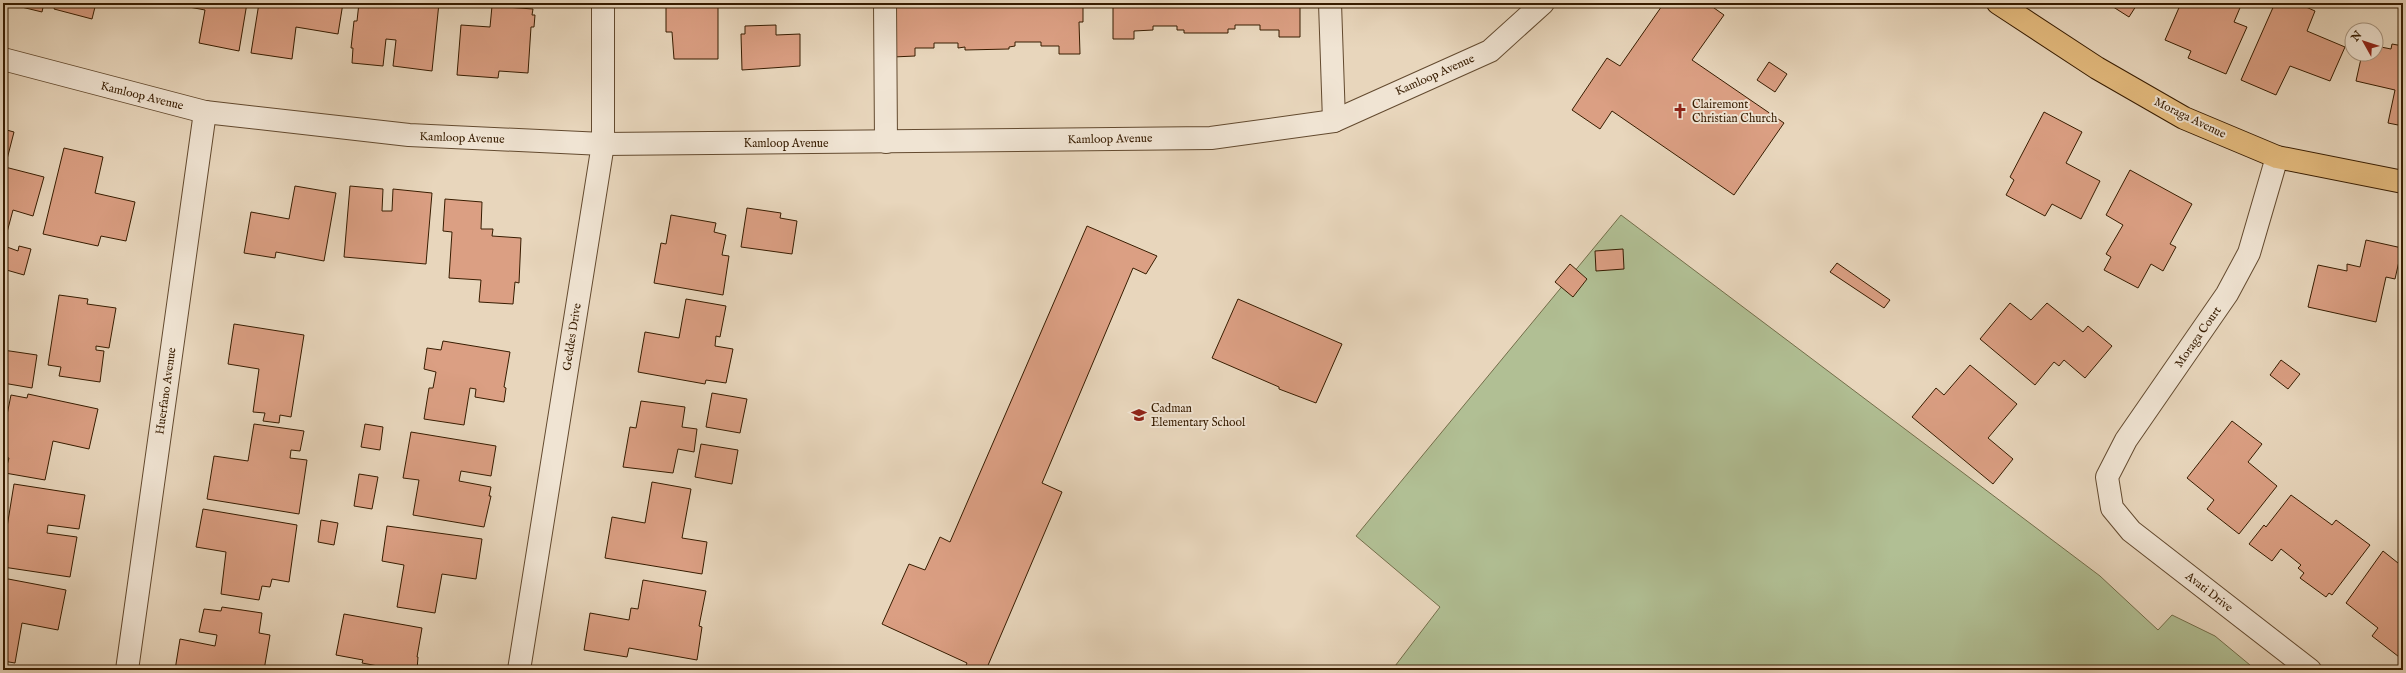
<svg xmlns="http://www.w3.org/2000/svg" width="2406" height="673" viewBox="0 0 2406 673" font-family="'IM FELL English',serif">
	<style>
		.green { fill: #b1bf94; stroke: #746e4a }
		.building { fill: #db9f83; stroke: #371c00 }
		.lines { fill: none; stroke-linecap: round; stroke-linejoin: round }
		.minor-casing { stroke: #634a2f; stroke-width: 24 }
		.major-casing { stroke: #371c00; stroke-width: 24 }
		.minor { stroke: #f0e4d3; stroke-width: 22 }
		.major { stroke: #e4bb7e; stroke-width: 22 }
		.labels { text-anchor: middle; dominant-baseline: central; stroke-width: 4; stroke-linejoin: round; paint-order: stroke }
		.street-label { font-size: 12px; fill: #371c00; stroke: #f0e4d3 }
		.poi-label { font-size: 12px; fill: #371c00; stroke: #f0e4d3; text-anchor: start }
	</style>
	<rect width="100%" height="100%" fill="#e8d6bc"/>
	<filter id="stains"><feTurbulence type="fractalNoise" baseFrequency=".005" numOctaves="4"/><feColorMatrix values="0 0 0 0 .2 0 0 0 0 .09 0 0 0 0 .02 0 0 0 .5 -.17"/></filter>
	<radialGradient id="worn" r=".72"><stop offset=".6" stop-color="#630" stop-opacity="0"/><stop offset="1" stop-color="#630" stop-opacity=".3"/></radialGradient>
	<path class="green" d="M1621,215L2100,576L2158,630L2172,615L2215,636L2256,670H1392L1440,607L1356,536Z"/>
	<g class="building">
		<path d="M5,3H44L42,12Z"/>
		<path d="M56,3H96L92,19L54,9Z"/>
		<path d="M168,3H247L239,51L199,43L205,10Z"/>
		<path d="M259,3H343L338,34L296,27L292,59L251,53Z"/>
		<path d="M359,3H439L432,71L393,66L396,40L386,39L383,66L352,63L353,48H351L354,21H357Z"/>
		<path d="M666,3H718V59H674L672,32H666Z"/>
		<path d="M893,3L1083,4V22H1079L1080,54H1059V46H1041V42H1015V46L1009,47V49L965,50V47L958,48V43H934V48H915V56L893,57Z"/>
		<path d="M1110,3H1303V5H1300V37H1279V30H1260V25H1235V29H1228V33H1184V30H1177V26H1153V30L1134,31V39H1113V7H1110Z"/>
		<path d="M1664,3H1707L1724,15L1692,60L1784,123L1734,195L1612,111L1600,129L1572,110L1607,58L1620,66Z"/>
		<path d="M2107,3H2138L2129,17Z"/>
		<path d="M2181,3H2242L2234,22L2247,27L2226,74L2188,58L2191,51L2165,40Z"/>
		<path d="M2275,3H2297L2315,11L2307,31L2345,47L2330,81L2290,66L2276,95L2241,80Z"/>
		<path d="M492,6L533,9L532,15H535L534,27H531L528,73L499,71L498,78L457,75L461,25L490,27Z"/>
		<path d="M776,25V35L800,34V66L742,70L741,34H745V26Z"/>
		<path d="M2392,44L2403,46V126L2388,123L2395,90L2356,81L2362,54H2376V46L2391,49Z"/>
		<path d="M1769,62L1787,74L1775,92L1757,80Z"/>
		<path d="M2044,112L2082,132L2066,163L2100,181L2081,219L2052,204L2045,216L2006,195L2014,180L2010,177Z"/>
		<path d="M3,129L14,132L5,167L44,177L33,216L13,210L6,236L3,235Z"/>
		<path d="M64,148L103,157L95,193L135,202L126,241L101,236L98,246L43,234Z"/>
		<path d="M2130,170L2192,204L2170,244L2176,247L2163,271L2151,264L2138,288L2104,270L2111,257L2106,254L2123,225L2106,215Z"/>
		<path d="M295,186L336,193L324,261L276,252L275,258L244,253L251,212L289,219Z"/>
		<path d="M350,186L383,189L382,211H392L393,189L432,193L426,264L344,257Z"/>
		<path d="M445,199L482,202L481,229H493L492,236L521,238L519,283L515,282L513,304L479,302L481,280L449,278L452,232L443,231Z"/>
		<path d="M747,208L781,213L780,218L797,221L792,254L741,247Z"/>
		<path d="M671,215L716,223L714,232L726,235L722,255L729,256L723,295L654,283L661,243L666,244Z"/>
		<path d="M1087,226L1157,256L1146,274L1133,268L1042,483L1062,492L986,670H964L967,663L882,624L909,564L925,570L940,537L950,542Z"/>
		<path d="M2366,240L2402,248L2395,279L2386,277L2376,322L2308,307L2318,265L2347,271V264L2360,267Z"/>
		<path d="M19,246L31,249L24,275L3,269L7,247L18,251Z"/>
		<path d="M1623,249L1624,269L1596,271L1595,251Z"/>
		<path d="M1837,263L1890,300L1884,308L1830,272Z"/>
		<path d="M1570,264L1587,279L1573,297L1555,282Z"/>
		<path d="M59,295L88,299L87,304L116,308L109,348L96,346V350L104,351L100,382L59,376L61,367L48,365Z"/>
		<path d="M686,299L726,306L720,337L716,336L715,346L733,349L726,383L706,380L705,384L638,372L645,332L679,338Z"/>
		<path d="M1238,299L1342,344L1316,403L1279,389V387L1212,358Z"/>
		<path d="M2010,303L2031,320L2047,303L2083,332L2088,326L2112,346L2085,378L2064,360L2059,366L2054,362L2035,385L1980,339Z"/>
		<path d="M234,324L304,335L291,417L280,415L279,423L263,421L265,413L253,412L259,369L228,364Z"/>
		<path d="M443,341L510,352L504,387L506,388L504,402L475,397L476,389L470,388L464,425L424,419L429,388H433L436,372L424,369L427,348L441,350Z"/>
		<path d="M3,350L37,355L32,388L3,383Z"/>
		<path d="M2281,360L2300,374L2288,389L2270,375Z"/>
		<path d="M1970,365L2017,404L1988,438L2013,459L1993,484L1912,417L1936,388L1944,395Z"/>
		<path d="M712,393L747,399L740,433L706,427Z"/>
		<path d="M28,394L98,409L89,449L53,441L45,480L5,473L9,458L3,457V425H5L11,395L27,398Z"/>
		<path d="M641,401L685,407L682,427L697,429L694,452L678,449L673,473L623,467L630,427L636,428Z"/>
		<path d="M2232,421L2262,444L2248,462L2277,486L2239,534L2207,509L2214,500L2187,478Z"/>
		<path d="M254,424L304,431L300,451L291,450L290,458L307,460L299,514L207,499L214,456L248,461Z"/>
		<path d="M365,424L383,427L380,450L361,447Z"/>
		<path d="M411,432L496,446L491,476L461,471L459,481L491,487L489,496H491L484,527L413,515L419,480L403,478Z"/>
		<path d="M701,444L738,450L732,484L695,477Z"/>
		<path d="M359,474L378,477L372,509L354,506Z"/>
		<path d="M652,482L691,489L682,538L707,542L702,574L605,558L612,517L645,523Z"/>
		<path d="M14,484L85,495L79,529L48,525L47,533L77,537L70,577L3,567V552Z"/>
		<path d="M2291,495L2332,525L2336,520L2370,545L2332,595L2329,593L2326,597L2300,578L2304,573L2298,568L2301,565L2281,549L2272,561L2249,544L2264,525L2266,527Z"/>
		<path d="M203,509L297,525L289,582L272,579L270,587L262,586L259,600L221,594L226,552L196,547Z"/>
		<path d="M321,520L338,523L334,545L318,542Z"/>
		<path d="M387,526L482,539L476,579L442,574L435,613L397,607L404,565L382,561Z"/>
		<path d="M2383,551L2403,567V660L2372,636L2378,628L2346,603Z"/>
		<path d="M3,578L66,590L58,630L22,623L15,663L3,661Z"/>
		<path d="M643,580L706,591L699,626L702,627L697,660L629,648L627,657L584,650L590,613L629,620L631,608L638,609Z"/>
		<path d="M222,607L262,613L259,633L270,635L264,670H175L180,639L215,646L217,635L199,632L204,609L221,611Z"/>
		<path d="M344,614L422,628L417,657H418L417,670H377L378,666L362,663L363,660L336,655Z"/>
	</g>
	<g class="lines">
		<g class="minor-casing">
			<g id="minor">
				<path d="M885,3L886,142"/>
				<path d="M1330,3L1334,121"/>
				<path d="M3,59L205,112L409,135L603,144L1211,138L1334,121L1490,51L1543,3"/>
				<path d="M2277,157L2249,253L2227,294L2126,440L2107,477L2112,508L2131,531L2310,670"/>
				<path d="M127,670L205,112"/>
				<path d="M519,670L603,144V3"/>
			</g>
		</g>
		<g class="major-casing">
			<path id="major" d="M1998,3L2097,68L2184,118L2277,157L2403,182"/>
		</g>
		<use href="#minor" class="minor"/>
		<use href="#major" class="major"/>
	</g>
	<defs>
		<g id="church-bare" transform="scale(1.2)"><path d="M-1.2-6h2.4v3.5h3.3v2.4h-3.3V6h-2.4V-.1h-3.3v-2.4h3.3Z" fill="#8f2418" stroke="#f0e4d3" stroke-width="2.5" paint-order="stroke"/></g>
		<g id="school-bare" transform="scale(1.2)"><path d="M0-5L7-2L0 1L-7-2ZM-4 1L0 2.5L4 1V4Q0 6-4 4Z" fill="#8f2418" stroke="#f0e4d3" stroke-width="2.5" paint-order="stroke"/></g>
	</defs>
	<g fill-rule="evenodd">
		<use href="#church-bare" x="1680" y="111"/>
		<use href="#school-bare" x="1139" y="415"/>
	</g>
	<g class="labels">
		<g class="street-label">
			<text transform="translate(1435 75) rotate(-24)">Kamloop Avenue</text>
			<text transform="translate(142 96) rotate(14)">Kamloop Avenue</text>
			<text transform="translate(2190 118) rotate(26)">Moraga Avenue</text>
			<text transform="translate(462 138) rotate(2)">Kamloop Avenue</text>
			<text transform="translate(1110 139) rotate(-1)">Kamloop Avenue</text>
			<text x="786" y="143">Kamloop Avenue</text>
			<text transform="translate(572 337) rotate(-81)">Geddes Drive</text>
			<text transform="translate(2198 337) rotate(-55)">Moraga Court</text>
			<text transform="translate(166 391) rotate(-82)">Huerfano Avenue</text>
			<text transform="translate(2209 592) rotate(38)">Avati Drive</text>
		</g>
		<g class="poi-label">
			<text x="1692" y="104">Clairemont<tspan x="1692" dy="14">Christian Church</tspan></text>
			<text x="1151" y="408">Cadman<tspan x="1151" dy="14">Elementary School</tspan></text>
		</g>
	</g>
	<rect width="2406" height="673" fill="none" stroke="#e8d6bc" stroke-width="16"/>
	<rect x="4" y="4" width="2398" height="665" fill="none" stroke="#371c00" stroke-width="2"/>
	<rect x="8" y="8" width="2390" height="657" fill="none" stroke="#371c00"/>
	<g transform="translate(2364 42) rotate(309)"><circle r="19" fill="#f0e4d3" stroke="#a6947f"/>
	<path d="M0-3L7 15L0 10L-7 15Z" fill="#8f2418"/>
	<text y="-6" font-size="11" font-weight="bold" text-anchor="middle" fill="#371c00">N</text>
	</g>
	<rect width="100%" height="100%" filter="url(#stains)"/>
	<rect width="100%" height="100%" fill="url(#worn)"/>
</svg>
